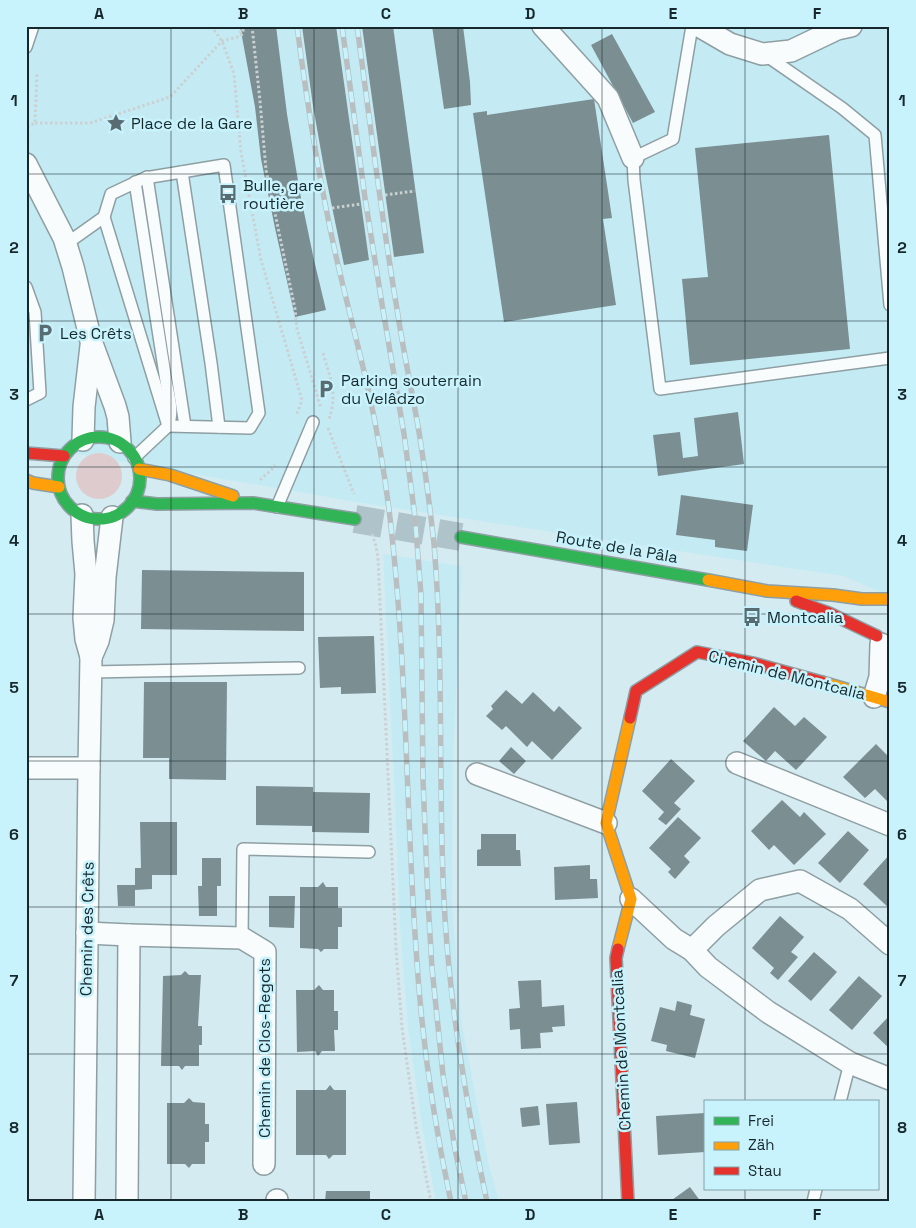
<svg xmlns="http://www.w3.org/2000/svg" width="916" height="1228" viewBox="0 0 916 1228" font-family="'Space Grotesk',sans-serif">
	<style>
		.built { fill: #c4ebf4 }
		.green { fill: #decbcd }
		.building { fill: #7b8e92 }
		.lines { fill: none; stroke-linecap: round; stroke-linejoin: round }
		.secondary-tunnel { stroke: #aec4ca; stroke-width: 28; stroke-dasharray: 28 14; stroke-linecap: butt }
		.lane-casing { stroke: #8e9fa3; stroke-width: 14 }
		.street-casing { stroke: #8e9fa3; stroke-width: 24 }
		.fast-casing { stroke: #8e9fa3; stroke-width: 14 }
		.slow-casing { stroke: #8e9fa3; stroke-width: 14 }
		.jam-casing { stroke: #8e9fa3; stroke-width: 14 }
		.path { stroke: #cbd1d2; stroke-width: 3; stroke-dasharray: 2.5 2.5; stroke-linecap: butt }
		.lane { stroke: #f9fcfd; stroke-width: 11 }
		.street { stroke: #f9fcfd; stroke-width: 21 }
		.fast { stroke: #30b455; stroke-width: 11 }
		.slow { stroke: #ff9f0a; stroke-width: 11 }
		.jam { stroke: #e5322d; stroke-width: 11 }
		.rail-casing { stroke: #b9bfc0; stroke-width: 5.5 }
		.rail { stroke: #c8f3fd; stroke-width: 4; stroke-dasharray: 11; stroke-linecap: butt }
		.grid { fill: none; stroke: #17282c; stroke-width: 1; stroke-opacity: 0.55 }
		.labels { text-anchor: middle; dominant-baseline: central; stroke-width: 5; stroke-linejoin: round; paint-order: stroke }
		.poi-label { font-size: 16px; fill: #17282c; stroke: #c8f3fd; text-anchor: start }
		.street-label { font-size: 16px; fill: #17282c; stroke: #c8f3fd }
		.neatline { fill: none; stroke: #17282c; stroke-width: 2 }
		.grid-label { font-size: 16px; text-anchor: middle; font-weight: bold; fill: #17282c }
	</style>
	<rect width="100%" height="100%" fill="#d4ebf1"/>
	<g class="built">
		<path d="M26,26H890V596L843,576L368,504L26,445Z"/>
		<path d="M383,554L462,566L453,760L452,901L461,1019L488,1161L499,1202H436L422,1126L408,1028L400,928L394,783Z"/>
	</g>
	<circle class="green" cx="99" cy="476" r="23"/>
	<g class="building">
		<path d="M240,26H276L287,114L300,193L314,260L326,310L295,317L275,228L261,159L255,107Z"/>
		<path d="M302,26H336L369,260L344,265L324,168L313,106Z"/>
		<path d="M362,26H393L424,253L394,257Z"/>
		<path d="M432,26H463L470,82L471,105L444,109Z"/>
		<path d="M612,34L655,112L633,123L591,45Z"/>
		<path d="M594,99L612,218L603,219L616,305L504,322L473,113L487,111V115Z"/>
		<path d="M829,135L850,349L690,365L682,279L708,277L695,148Z"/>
		<path d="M738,412L744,464L658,476L653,435L680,432L683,458L698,456L694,418Z"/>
		<path d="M681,495L753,505L747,551L715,547V540L676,535Z"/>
		<path d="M142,570L304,572V631L141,629Z"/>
		<path d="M374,636L376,693L341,694V687L320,688L318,637Z"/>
		<path d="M144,682H227L226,780L169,779V758H143Z"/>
		<path d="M506,690L522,704L533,692L554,712L559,706L582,728L552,760L532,741L527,747L506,726L502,730L486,716L493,709L491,706Z"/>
		<path d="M774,707L795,726L804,717L827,737L796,770L775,751L766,761L743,741Z"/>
		<path d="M876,744L890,758V804L875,789L865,798L843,777Z"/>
		<path d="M511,747L526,761L514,774L499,761Z"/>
		<path d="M671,759L695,781L674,803L681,809L666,825L658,819L664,812L642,791Z"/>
		<path d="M256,786L313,787V792L370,793L369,833L312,832V826L256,825Z"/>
		<path d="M782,800L800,817L804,812L826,834L794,865L774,845L769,850L751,831Z"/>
		<path d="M678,817L701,838L684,856L690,862L675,879L668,872L671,869L649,848Z"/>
		<path d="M140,822H177V875H152V889L135,890V906H118L117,885H135V868H141Z"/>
		<path d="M848,831L869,850L840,883L818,863Z"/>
		<path d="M481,834H516V850H520L521,866H477V850L481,849Z"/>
		<path d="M890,854V909L863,884Z"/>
		<path d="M202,858H221V886H217V916H199L198,886H202Z"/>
		<path d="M590,865V879H597L598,898L555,900L554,867Z"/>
		<path d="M323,882L326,887H338V908H342V927H338V949H324L321,952L318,949L300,948V887H318Z"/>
		<path d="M269,896H295L294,928L269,927Z"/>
		<path d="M780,916L804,937L791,952L798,957L778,980L770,973L774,968L752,948Z"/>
		<path d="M814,952L837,972L811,1001L788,981Z"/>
		<path d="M185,971L189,975H201L198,1026H202V1045H199V1066H185L182,1070L179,1066H161L163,976L181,975Z"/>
		<path d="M859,976L882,996L852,1030L829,1010Z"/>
		<path d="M541,980L542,1007L564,1005L565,1026L552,1027L553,1032L540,1033L541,1048L521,1049L520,1029L510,1030L509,1009L520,1008L518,981Z"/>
		<path d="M319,985L323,990H334V1011H338V1030H334L335,1051H322L318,1056L315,1051L297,1052L296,990H314Z"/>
		<path d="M677,1001L692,1005L690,1015L705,1019L695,1058L666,1051L667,1045L651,1041L660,1007L675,1011Z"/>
		<path d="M890,1015V1049L873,1033Z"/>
		<path d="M330,1085L334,1090H346V1155H333L329,1159L326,1155H296V1090H326Z"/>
		<path d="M189,1098L193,1102L205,1103V1124H209V1142H205V1164H192L189,1168L185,1164H167V1103H184Z"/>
		<path d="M577,1102L580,1143L549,1145L546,1104Z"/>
		<path d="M538,1106L540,1125L522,1127L520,1108Z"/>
		<path d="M705,1113V1152L658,1155L656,1116Z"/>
		<path d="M690,1187L701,1202H669Z"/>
		<path d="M326,1191H370V1202H325Z"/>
	</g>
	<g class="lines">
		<path class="secondary-tunnel" d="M355,519L461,537"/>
		<g class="lane-casing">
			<g id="lane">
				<path d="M692,26L673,139L633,158L634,180L660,389L890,358"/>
				<path d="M26,47L33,26"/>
				<path d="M764,54L842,108L875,135L890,305"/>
				<path d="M182,172L211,363L219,427"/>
				<path d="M147,177L185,426"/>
				<path d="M104,217L111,194L145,178L224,165L259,413L250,428L168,426C174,411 169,397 166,381L135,182"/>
				<path d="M66,244L104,217L168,426L134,458"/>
				<path d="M26,287L35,312L40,393L26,400"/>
				<path d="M277,507L313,422"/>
				<path d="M91,672L299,668"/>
				<path d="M242,938L243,849L369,852"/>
				<path d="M840,1102L850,1063"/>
				<path d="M813,1202L816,1189"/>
			</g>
		</g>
		<g class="street-casing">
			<g id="street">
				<path d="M543,26L608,98L633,158"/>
				<path d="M699,26L730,44L762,54L791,51L837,29L851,26"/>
				<path d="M26,164L64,238L73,267L91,341L115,406L118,417L120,442"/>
				<path d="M83,440L84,407L91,346"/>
				<path d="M82,515L83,541L86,574L84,618L86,639L91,657L89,768L84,1202"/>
				<path d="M91,657L98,641L103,620L105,577L112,517"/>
				<path d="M874,697L880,677L881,644"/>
				<path d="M737,763L890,825"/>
				<path d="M26,768H89"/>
				<path d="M477,774L606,823"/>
				<path d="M631,899L674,939L692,950L708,967L768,1012L850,1063L890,1079"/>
				<path d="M87,933L129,935L242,938L265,952L264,1164"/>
				<path d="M692,950L716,926L760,890L800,881L850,909L890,944"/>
				<path d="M277,1200V1202"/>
				<path d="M127,1202L129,935"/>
			</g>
		</g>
		<g class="fast-casing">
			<g id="fast">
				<circle cx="99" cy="478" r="41"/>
				<path d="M132,501L157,504L253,503L355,519"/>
				<path d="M461,537L708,580"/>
			</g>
		</g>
		<g class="slow-casing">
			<g id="slow">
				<path d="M139,469L170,475L233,496"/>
				<path d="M26,480L33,483L59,487"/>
				<path d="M708,580L767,591L833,595L862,599H887"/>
				<path d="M822,682L890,702"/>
				<path d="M618,949L631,899L606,823L630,718"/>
			</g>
		</g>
		<g class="jam-casing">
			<g id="jam">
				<path d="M26,453L64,456"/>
				<path d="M796,601L829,613L877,636"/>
				<path d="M630,718L636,691L697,652L753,663L822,682"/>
				<path d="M618,949L616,958L628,1202"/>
			</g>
		</g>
		<g class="path">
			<path d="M211,26L222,41L234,74L241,152L261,260L302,400L296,416"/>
			<path d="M240,26L241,36"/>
			<path d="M252,26L260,101L266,170L295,309L297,329L321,408"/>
			<path d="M241,36L243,31V26"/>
			<path d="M35,123H90L170,97L222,41L241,36"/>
			<path d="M27,127L35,123L37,74"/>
			<path d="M26,137L31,135"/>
			<path d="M385,195L415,191"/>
			<path d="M332,208L361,204"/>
			<path d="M323,353C330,378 338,394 329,419"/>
			<path d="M328,428L354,494"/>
			<path d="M260,480L272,469L275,465"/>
			<path d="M372,534L376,546L378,558L396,948L402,1028L416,1126L431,1202"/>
		</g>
		<use href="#lane" class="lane"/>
		<use href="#street" class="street"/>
		<use href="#fast" class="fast"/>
		<use href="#slow" class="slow"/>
		<use href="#jam" class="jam"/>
		<g class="rail-casing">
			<g id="rail">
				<path d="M297,26C307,103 319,180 336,256C346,300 358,344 368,389C379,438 387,487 392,536C407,673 406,811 416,948C421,1033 433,1118 451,1202"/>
				<path d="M342,26L365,198L382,304L404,434L415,517L421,595L423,780L428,901L432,968L443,1075L455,1149L466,1202"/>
				<path d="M357,26C370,121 381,215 397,309C403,350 412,391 419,432C425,469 430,507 434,544C444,663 438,782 444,901C449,1003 466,1103 487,1202"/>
			</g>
		</g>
		<use href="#rail" class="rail"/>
	</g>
	<path class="grid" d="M171,26V1202M314,26V1202M458,26V1202M602,26V1202M745,26V1102M26,174H890M26,321H890M26,467H890M26,614H890M26,761H890M26,907H890M26,1054H890M745,1189V1202"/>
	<defs>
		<g id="sight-bare" transform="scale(1.5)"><path d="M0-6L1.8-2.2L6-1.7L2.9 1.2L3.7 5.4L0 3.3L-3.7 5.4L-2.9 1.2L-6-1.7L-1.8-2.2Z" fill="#596c71" stroke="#c8f3fd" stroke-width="2.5" paint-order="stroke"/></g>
		<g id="bus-bare" transform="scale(1.5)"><path d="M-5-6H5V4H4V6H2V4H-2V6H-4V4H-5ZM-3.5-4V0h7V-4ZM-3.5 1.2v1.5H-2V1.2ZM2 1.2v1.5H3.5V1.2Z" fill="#596c71" stroke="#c8f3fd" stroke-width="2.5" paint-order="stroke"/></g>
		<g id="parking-bare" transform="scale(1.5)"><path d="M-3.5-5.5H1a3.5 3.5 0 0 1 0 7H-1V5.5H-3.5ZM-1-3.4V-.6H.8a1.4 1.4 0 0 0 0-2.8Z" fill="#596c71" stroke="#c8f3fd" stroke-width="2.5" paint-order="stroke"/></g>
	</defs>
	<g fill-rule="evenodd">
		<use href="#sight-bare" x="116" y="123"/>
		<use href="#bus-bare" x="228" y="194"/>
		<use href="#parking-bare" x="45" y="333"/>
		<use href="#parking-bare" x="326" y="389"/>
		<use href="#bus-bare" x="752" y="617"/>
	</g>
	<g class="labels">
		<g class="poi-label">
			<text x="131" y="123">Place de la Gare</text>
			<text x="243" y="185">Bulle, gare<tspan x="243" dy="18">routière</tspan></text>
			<text x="60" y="333">Les Crêts</text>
			<text x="341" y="380">Parking souterrain<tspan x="341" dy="18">du Velâdzo</tspan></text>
			<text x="767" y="617">Montcalia</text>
		</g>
		<g class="street-label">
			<text transform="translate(617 547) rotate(10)">Route de la Pâla</text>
			<text transform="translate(787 675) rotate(14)">Chemin de Montcalia</text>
			<text transform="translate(87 929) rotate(-89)">Chemin des Crêts</text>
			<text transform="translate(264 1048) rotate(-90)">Chemin de Clos-Regots</text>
			<text transform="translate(621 1050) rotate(-93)">Chemin de Montcalia</text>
		</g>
	</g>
	<rect width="916" height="1228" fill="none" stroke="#c8f3fd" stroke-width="55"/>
	<rect x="704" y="1100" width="175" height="90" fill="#c8f3fd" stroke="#81a2a9"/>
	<rect x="714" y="1117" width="25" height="8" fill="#30b455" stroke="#81a2a9"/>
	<text x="748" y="1126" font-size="15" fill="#17282c">Frei</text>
	<rect x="714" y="1142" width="25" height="8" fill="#ff9f0a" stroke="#81a2a9"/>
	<text x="748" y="1150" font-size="15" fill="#17282c">Zäh</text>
	<rect x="714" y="1167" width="25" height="8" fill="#e5322d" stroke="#81a2a9"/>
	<text x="748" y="1176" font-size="15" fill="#17282c">Stau</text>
	<rect x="28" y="28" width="860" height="1172" class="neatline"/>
	<g class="grid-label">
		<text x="99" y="19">A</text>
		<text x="243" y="19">B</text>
		<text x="386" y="19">C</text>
		<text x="530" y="19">D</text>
		<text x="673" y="19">E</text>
		<text x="817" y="19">F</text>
		<text x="14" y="106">1</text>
		<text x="902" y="106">1</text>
		<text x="14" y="253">2</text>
		<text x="902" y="253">2</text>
		<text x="14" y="400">3</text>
		<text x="902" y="400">3</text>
		<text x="14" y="546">4</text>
		<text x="902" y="546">4</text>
		<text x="14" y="693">5</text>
		<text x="902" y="693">5</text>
		<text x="14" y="840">6</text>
		<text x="902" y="840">6</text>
		<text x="14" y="986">7</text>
		<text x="902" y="986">7</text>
		<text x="14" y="1133">8</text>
		<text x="902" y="1133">8</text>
		<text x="99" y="1220">A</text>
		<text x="243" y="1220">B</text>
		<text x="386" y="1220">C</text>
		<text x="530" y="1220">D</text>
		<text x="673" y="1220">E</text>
		<text x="817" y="1220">F</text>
	</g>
</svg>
